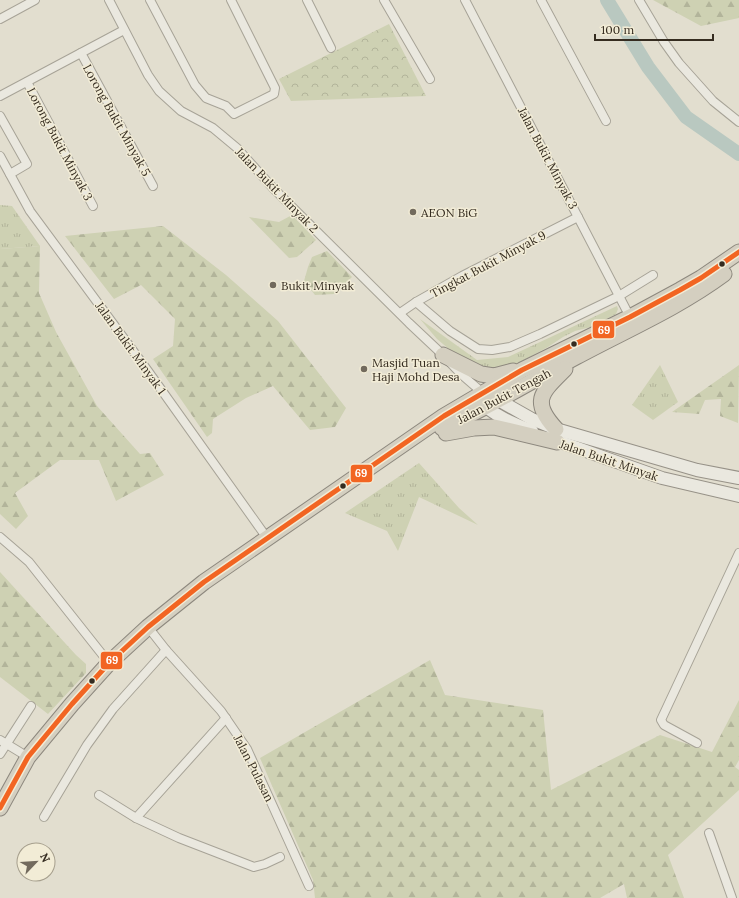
<svg xmlns="http://www.w3.org/2000/svg" width="739" height="898" viewBox="0 0 739 898" font-family="Lora,serif">
	<style>
		.grass { fill: url(#grass-tufts) }
		.forest { fill: url(#forest-firs) }
		.park { fill: url(#park-crowns) }
		.lines { fill: none; stroke-linecap: round; stroke-linejoin: round }
		.river { stroke: #b9c8c0; stroke-width: 14 }
		.street-casing { stroke: #a7a397; stroke-width: 10 }
		.secondary-casing { stroke: #979288; stroke-width: 14 }
		.highway-casing { stroke: #8d887e; stroke-width: 17 }
		.street { stroke: #eae8df; stroke-width: 8 }
		.secondary { stroke: #eae8df; stroke-width: 12 }
		.highway { stroke: #d4cfc0; stroke-width: 15 }
		.bus-1-casing { stroke: #f2ecd6; stroke-width: 8 }
		.bus-1 { stroke: #f26522; stroke-width: 5 }
		.poi-dot { fill: #726a5d; stroke: #f2ecd6; stroke-width: 1.5 }
		.bus-dot { fill: #352c20; stroke: #f2ecd6; stroke-width: 1.5 }
		.labels { text-anchor: middle; dominant-baseline: central; stroke-width: 3; stroke-linejoin: round; paint-order: stroke }
		.street-label { font-size: 12px; fill: #352c20; stroke: #f2ecd6 }
		.poi-label { font-size: 12px; fill: #352c20; stroke: #f2ecd6; text-anchor: start }
		.line-badge { stroke: #f2ecd6; stroke-width: 1.5 }
		.badge-label { font-size: 11px; text-anchor: middle; font-weight: bold; fill: #fff }
	</style>
	<defs>
		<pattern id="grass-tufts" width="24" height="20" patternUnits="userSpaceOnUse"><rect width="24" height="20" fill="#ced1b3"/><path d="M3 7l-1-3M5 7V3M7 7l1-3M15 17l-1-3M17 17v-4M19 17l1-3" fill="none" stroke="#b2b49a"/></pattern>
		<pattern id="forest-firs" width="22" height="20" patternUnits="userSpaceOnUse"><rect width="22" height="20" fill="#ced1b3"/><path d="M5 1l3.5 6h-7zM16 11l3.5 6h-7z" fill="#b2b49a"/></pattern>
		<pattern id="park-crowns" width="20" height="18" patternUnits="userSpaceOnUse"><rect width="20" height="18" fill="#ced1b3"/><path d="M2 6a3 3 0 1 1 6 0M12 15a3 3 0 1 1 6 0" fill="none" stroke="#b2b49a"/></pattern>
	</defs>
	<rect width="100%" height="100%" fill="#e2decf"/>
	<g class="grass">
		<path d="M0,205L12,206L40,246L0,249Z"/>
		<path d="M617,306L618,309L616,314L591,327L575,331L563,337L548,347L505,370L496,373L462,360L437,339L420,319L477,360L508,357Z"/>
		<path d="M660,365L678,402L653,420L632,405Z"/>
		<path d="M419,463L459,508L478,525L419,497L398,551L387,531L345,513Z"/>
	</g>
	<g class="forest">
		<path d="M653,0H739V18L701,26Z"/>
		<path d="M292,215L316,240L297,257L289,258L249,217L279,222Z"/>
		<path d="M163,226L226,275L278,321L346,408L335,427L310,430L273,386L246,398L213,419L212,433L207,437L153,359L173,346L175,319L141,285L114,299L65,236Z"/>
		<path d="M40,246L39,293L56,332L97,406L140,454L150,453L164,475L116,501L99,460H60L15,493L28,516L16,529L0,514V249Z"/>
		<path d="M327,251L352,277L334,294L315,295L304,281L308,267L312,257Z"/>
		<path d="M739,365L738,423L720,416L721,399L705,400L699,414L672,412Z"/>
		<path d="M0,572L76,655L86,664V673L48,714L0,677Z"/>
		<path d="M430,660L445,695L543,710L551,790L660,735L712,752L739,700V760L735,767L739,770V790L668,855L684,898H627L624,884L600,898H315L313,880L260,758Z"/>
	</g>
	<path class="park" d="M389,24L426,96L291,101L279,79Z"/>
	<g class="lines">
		<path class="river" d="M607,0L648,67L686,117L739,154"/>
		<g class="street-casing">
			<g id="street">
				<path d="M109,0L148,75L159,91L181,111L213,128L237,148L273,188L409,323L443,355L461,374L484,394"/>
				<path d="M150,0L195,85L206,98L226,106L234,114L274,94L275,88L231,0"/>
				<path d="M307,0L331,48"/>
				<path d="M384,0L430,79"/>
				<path d="M465,0L630,317"/>
				<path d="M541,0L606,121"/>
				<path d="M639,0L664,42L679,63L713,101L739,122"/>
				<path d="M0,19L35,0"/>
				<path d="M81,53L153,186"/>
				<path d="M27,82L93,206"/>
				<path d="M0,96L124,30"/>
				<path d="M0,116L27,164L10,174"/>
				<path d="M0,156L30,211L148,371L267,538"/>
				<path d="M416,302L450,331L478,349L492,350L510,347L540,334L619,296L653,275"/>
				<path d="M400,313L416,302L462,276L578,217"/>
				<path d="M0,537L29,562L109,663"/>
				<path d="M148,627L166,650L221,711L247,749L309,886"/>
				<path d="M0,740L28,757"/>
				<path d="M697,743L664,725L661,720L739,553"/>
				<path d="M0,754L31,706"/>
				<path d="M99,795L136,818L179,838L254,867L265,864L280,857"/>
				<path d="M44,817L87,745L113,709L166,650"/>
				<path d="M136,818L226,718"/>
				<path d="M709,833L732,898"/>
			</g>
		</g>
		<g class="secondary-casing">
			<g id="secondary">
				<path d="M493,397L532,419L556,429L697,470L739,478"/>
				<path d="M481,402C494,416 515,424 532,431"/>
				<path d="M549,438L662,478L739,496"/>
			</g>
		</g>
		<g class="highway-casing">
			<g id="highway">
				<path d="M443,355L481,374L494,376L513,371"/>
				<path d="M442,428C488,408 531,381 576,357C626,330 678,308 724,274"/>
				<path d="M556,429C530,401 542,392 565,369"/>
				<path d="M446,433L474,428L494,427L557,442"/>
				<path d="M0,808L28,757L72,704L109,663L148,627L204,582L444,416L522,370L630,317L680,290L701,278L739,252"/>
			</g>
		</g>
		<use href="#street" class="street"/>
		<use href="#secondary" class="secondary"/>
		<use href="#highway" class="highway"/>
		<g class="bus-1-casing">
			<path id="bus-1" d="M0,808L28,757L72,704L109,663L148,627L204,582L444,416L522,370L630,317L680,290L701,278L739,252"/>
		</g>
		<use href="#bus-1" class="bus-1"/>
	</g>
	<g class="poi-dot">
		<circle cx="413" cy="212" r="4"/>
		<circle cx="273" cy="285" r="4"/>
		<circle cx="364" cy="369" r="4"/>
	</g>
	<g class="bus-dot">
		<circle cx="722" cy="264" r="3.5"/>
		<circle cx="574" cy="344" r="3.5"/>
		<circle cx="343" cy="486" r="3.5"/>
		<circle cx="92" cy="681" r="3.5"/>
	</g>
	<g class="labels">
		<g class="street-label">
			<text transform="translate(117 120) rotate(61)">Lorong Bukit Minyak 5</text>
			<text transform="translate(60 144) rotate(62)">Lorong Bukit Minyak 3</text>
			<text transform="translate(548 158) rotate(62)">Jalan Bukit Minyak 3</text>
			<text transform="translate(277 190) rotate(46)">Jalan Bukit Minyak 2</text>
			<text transform="translate(488 264) rotate(-28)">Tingkat Bukit Minyak 9</text>
			<text transform="translate(131 348) rotate(54)">Jalan Bukit Minyak 1</text>
			<text transform="translate(504 396) rotate(-28)">Jalan Bukit Tengah</text>
			<text transform="translate(609 460) rotate(19)">Jalan Bukit Minyak</text>
			<text transform="translate(254 768) rotate(63)">Jalan Pulasan</text>
		</g>
		<g class="poi-label">
			<text x="421" y="212">AEON BiG</text>
			<text x="281" y="285">Bukit Minyak</text>
			<text x="372" y="362">Masjid Tuan<tspan x="372" dy="14">Haji Mohd Desa</tspan></text>
		</g>
	</g>
	<g class="line-badge">
		<rect x="592" y="320" width="23" height="19" rx="4" fill="#f26522"/>
		<rect x="350" y="464" width="23" height="19" rx="4" fill="#f26522"/>
		<rect x="100" y="651" width="23" height="19" rx="4" fill="#f26522"/>
	</g>
	<g class="badge-label">
		<text x="604" y="334">69</text>
		<text x="361" y="477">69</text>
		<text x="112" y="664">69</text>
	</g>
	<g transform="translate(36 862) rotate(65)"><circle r="19" fill="#f2ecd6" stroke="#a69f8d"/>
	<path d="M0-3L7 15L0 10L-7 15Z" fill="#726a5d"/>
	<text y="-6" font-size="11" font-weight="bold" text-anchor="middle" fill="#352c20">N</text>
	</g>
	<path d="M595 34v6h118v-6" fill="none" stroke="#352c20" stroke-width="2"/>
	<text x="601" y="34" font-size="12" fill="#352c20" stroke="#f2ecd6" stroke-width="3" paint-order="stroke">100 m</text>
</svg>
